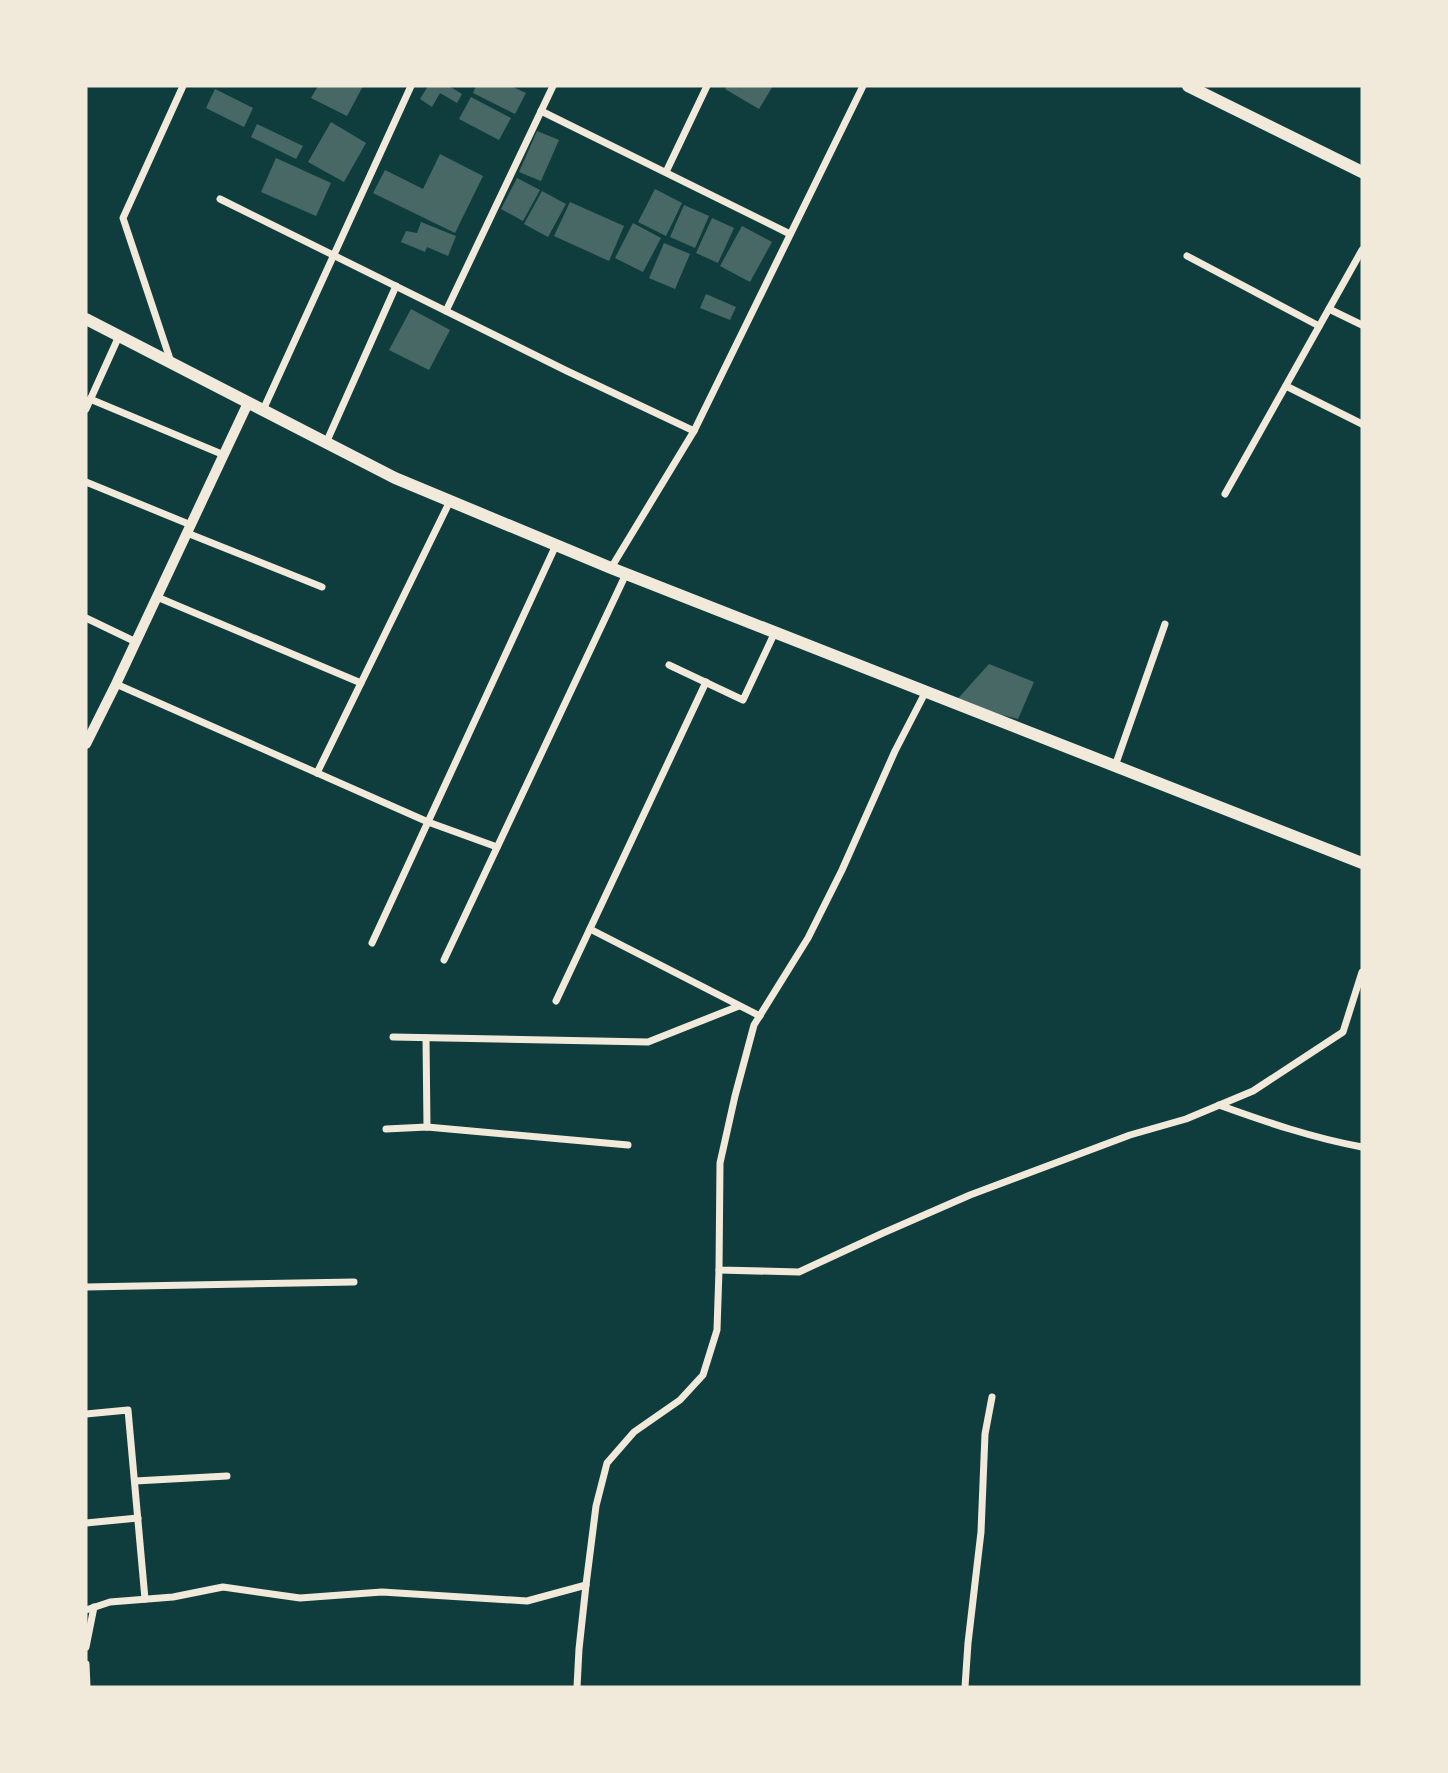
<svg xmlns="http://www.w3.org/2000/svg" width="1448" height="1773" viewBox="0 0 1448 1773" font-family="'Noto Sans',sans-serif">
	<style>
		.building { fill: #486865 }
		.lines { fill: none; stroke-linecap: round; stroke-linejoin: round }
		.minor { stroke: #f1e9da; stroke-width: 7 }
		.tertiary { stroke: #f1e9da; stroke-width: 10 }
		.secondary { stroke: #f1e9da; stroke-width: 12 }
	</style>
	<rect width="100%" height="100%" fill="#0f3d3e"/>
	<g class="building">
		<path d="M318,86H363L347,116L311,98Z"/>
		<path d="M428,86H449L462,94L457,103L440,93L432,107L420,99Z"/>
		<path d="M476,86H511L526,93L515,114L473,93Z"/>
		<path d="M727,86H773L759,109L725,89Z"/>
		<path d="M215,89L253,108L244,127L206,108Z"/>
		<path d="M471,97L511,118L499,140L459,119Z"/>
		<path d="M331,122L366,143L344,182L308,162Z"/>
		<path d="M257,124L303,146L296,159L251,137Z"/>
		<path d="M537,131L559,140L541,181L519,172Z"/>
		<path d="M440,154L483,176L455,233L373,193L385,170L423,189Z"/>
		<path d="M276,158L331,183L316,216L261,192Z"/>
		<path d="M517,178L540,190L523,221L501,209Z"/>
		<path d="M655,189L682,203L666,236L638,222Z"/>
		<path d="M542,191L566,204L548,237L524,224Z"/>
		<path d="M570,202L624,226L609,261L554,236Z"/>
		<path d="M684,205L709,216L695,248L670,237Z"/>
		<path d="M712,218L734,228L718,263L696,253Z"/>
		<path d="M421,222L456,236L448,256L427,247L425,252L401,242L406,231L417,233Z"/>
		<path d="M633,223L661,238L643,272L615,258Z"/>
		<path d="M742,226L772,242L750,282L720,266Z"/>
		<path d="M664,243L690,254L675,289L649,278Z"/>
		<path d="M706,294L736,307L730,320L700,308Z"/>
		<path d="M411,309L450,330L429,370L389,350Z"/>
		<path d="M989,664L1034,682L1018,719L954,703Z"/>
	</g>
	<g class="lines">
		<g class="minor">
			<path d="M541,111L790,234"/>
			<path d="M666,172L707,86"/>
			<path d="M220,199L567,371L694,431"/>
			<path d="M1187,256L1319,326"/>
			<path d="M1329,309L1362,325"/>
			<path d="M446,311L553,86"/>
			<path d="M171,362L123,218L183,86"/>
			<path d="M1286,386L1362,424"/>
			<path d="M90,399L224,455"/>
			<path d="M86,409L119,336"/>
			<path d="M263,410L411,86"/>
			<path d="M326,443L396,286"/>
			<path d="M86,482L191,525"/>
			<path d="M1225,494L1362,250"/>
			<path d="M187,533L322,587"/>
			<path d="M611,568L694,431L863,86"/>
			<path d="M157,597L361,683"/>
			<path d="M86,618L136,642"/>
			<path d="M669,665L743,700L775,632"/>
			<path d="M116,684L428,822L497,847"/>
			<path d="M926,691L895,751L842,870L808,938L754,1025L735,1096L720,1163L719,1270L799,1272L883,1233L970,1195L1130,1135L1186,1119L1253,1091L1343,1032L1362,972"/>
			<path d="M1115,766L1165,624"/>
			<path d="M317,773L450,501"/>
			<path d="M590,929L760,1016"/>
			<path d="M372,943L556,545"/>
			<path d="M444,960L626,574"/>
			<path d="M556,1001L706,682"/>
			<path d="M393,1037L648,1042L739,1006"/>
			<path d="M426,1038L427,1127"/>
			<path d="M1219,1105C1266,1122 1313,1138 1362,1147"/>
			<path d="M386,1129L427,1127L628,1145"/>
			<path d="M86,1287L354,1282"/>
			<path d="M86,1414L128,1410L145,1599"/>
			<path d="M135,1481L227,1476"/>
			<path d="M86,1523L138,1518"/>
			<path d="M86,1610L110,1602L173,1597L223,1587L300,1598L382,1592L527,1601L586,1585"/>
			<path d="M86,1647L94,1607"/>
			<path d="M86,1664L87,1687"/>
			<path d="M577,1687L579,1649L586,1585L596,1506L607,1463L634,1432L680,1400L703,1375L717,1330L719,1270"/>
			<path d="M965,1687L968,1643L981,1532L985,1434L992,1397"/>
		</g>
		<path class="tertiary" d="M86,744L116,684L248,403"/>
		<g class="secondary">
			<path d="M1188,86L1362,172"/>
			<path d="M86,319L395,478L611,568L1362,863"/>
		</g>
	</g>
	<rect width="1448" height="1773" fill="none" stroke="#f1e9da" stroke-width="175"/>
</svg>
